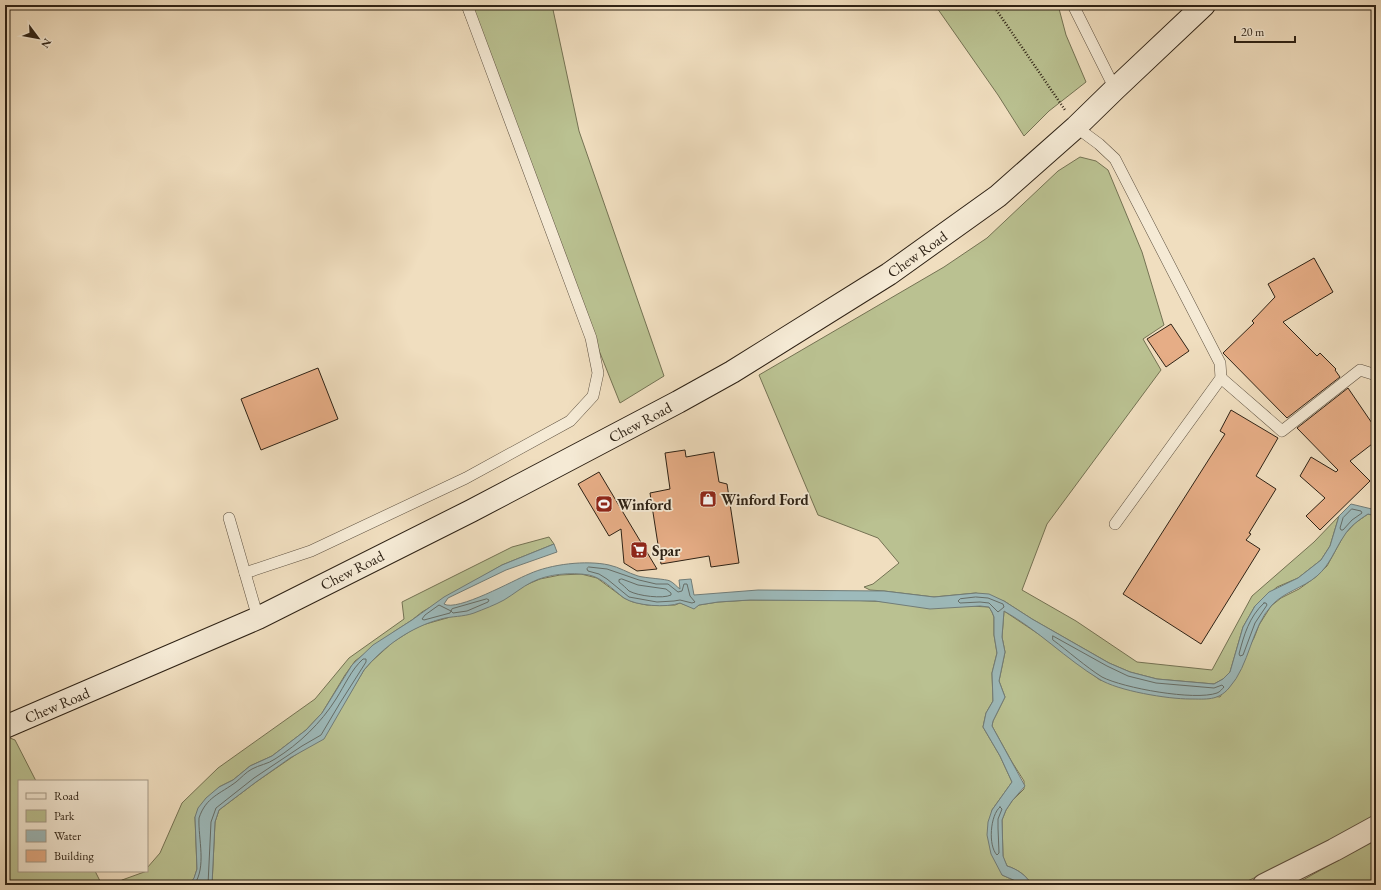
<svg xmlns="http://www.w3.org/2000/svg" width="1381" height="890" viewBox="0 0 1381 890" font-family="'EB Garamond',serif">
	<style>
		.green { fill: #bac191; stroke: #747253 }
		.water { fill: #9dbabb; stroke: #717d79 }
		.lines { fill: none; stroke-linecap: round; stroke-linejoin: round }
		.shore { stroke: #666e68; stroke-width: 1 }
		.building { fill: #e6ad86; stroke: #2e2215 }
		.service-casing { stroke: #5e5140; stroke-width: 12 }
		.minor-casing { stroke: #5e5140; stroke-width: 24 }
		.secondary-casing { stroke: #2e2215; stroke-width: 24 }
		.path { stroke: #2e2215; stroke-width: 2.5; stroke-dasharray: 1 2; stroke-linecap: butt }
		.service { stroke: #f5ead5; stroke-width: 11 }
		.minor { stroke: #f5ead5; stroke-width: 22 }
		.secondary { stroke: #f5ead5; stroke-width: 22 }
		.labels { text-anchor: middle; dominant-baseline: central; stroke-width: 3.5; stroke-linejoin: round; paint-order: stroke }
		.street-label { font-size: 15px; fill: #2e2215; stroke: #f5ead5 }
		.poi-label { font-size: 15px; font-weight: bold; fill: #2e2215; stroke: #f5ead5; text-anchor: start }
	</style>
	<rect width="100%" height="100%" fill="#f0debf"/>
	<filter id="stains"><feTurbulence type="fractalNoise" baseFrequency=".005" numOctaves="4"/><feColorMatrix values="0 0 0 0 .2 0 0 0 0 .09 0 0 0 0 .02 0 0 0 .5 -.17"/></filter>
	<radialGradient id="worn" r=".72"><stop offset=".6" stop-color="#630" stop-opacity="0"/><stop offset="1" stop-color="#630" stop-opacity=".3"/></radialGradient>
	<g class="green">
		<path d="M461,5H552L579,131L664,376L620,403Z"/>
		<path d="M935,5H1058L1066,35L1086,82L1049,111L1024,136L998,95Z"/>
		<path d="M1080,157L1096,161L1108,170L1142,252L1164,325L1143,339L1161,370L1047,524L1022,590L1076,621L1137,662L1212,670L1252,596L1314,542L1339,516L1330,546L1321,560L1298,578L1277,587L1255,606L1243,627L1230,672L1223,679L1214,684L1157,679L1130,672L1109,663L1032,619L1004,601L976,593L934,597L884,591L870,590L864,587L873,584L899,563L878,538L818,515L759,375L944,267L987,238L1058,171Z"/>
		<path d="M1368,514L1376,516V815L1327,844L1239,885H1032C1026,875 1017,869 1007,866L1003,857L1002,820L1006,810L1012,801L1024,789V781L1012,762L992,726L993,721L1005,697L999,681L1005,652L1002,637L1004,611L1043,637L1100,680L1220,697L1254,638L1259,625L1271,606L1281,598L1299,589L1317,576L1327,566L1344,535L1355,523Z"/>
		<path d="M549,537L554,544L502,565L422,612L412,620L395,631L355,661L345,675L322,713L306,730L272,756L250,766L233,780L219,787L195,817L197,869L194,879L189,885H115L122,880L147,871V868L160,853L182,803L218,768L315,699L349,658L404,619L402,602L512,547Z"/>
		<path d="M581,574L597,578L624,598L633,602L647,605H675L680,603L694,608L699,605L718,602L750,600H850L989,607L992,612L994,617V635L997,653L992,673L993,701L986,713L983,727L1000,756L1012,782L992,810L1002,875L1018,882L1022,885H212L215,822L219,810L256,782L304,749L343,705L364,670L371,662L393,642L412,630L422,625L447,618L540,579L560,575Z"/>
		<path d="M10,738L15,740L36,781H19V871H95L102,885H5V739Z"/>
		<path d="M1376,839V885H1294Z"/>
	</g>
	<path class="water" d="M1351,504L1376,510V516L1368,514C1359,520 1350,526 1344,536C1335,549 1330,565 1317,576C1303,588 1284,592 1272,605C1251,627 1250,665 1229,688C1218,701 1206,699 1190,699C1168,699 1118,691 1099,679C1066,659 1038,630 1004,611L1002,637L1005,652L999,681L1005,697L993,721L992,726L1025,786L1012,801L1006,810L1002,820L1003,856L1007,866C1017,869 1026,875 1032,885H1022L1018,882L1002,875L991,854L987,835L988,822L992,810L1012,782L1000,756L983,727L986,713L993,701L992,673L997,653L994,635V617L992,612L989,607L980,606L930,609L875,601L750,600L718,602L699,605L694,609L680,603C667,608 636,606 624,598C613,590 603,578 589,575C571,572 548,574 532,582C522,587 514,594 504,600C495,605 484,609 474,613C463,617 452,616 441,619C411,627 384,646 364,670L324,739L290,758L256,782L219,810L215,822L212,885H189L194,878L197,869L195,817L198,808L206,798L219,787L233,780L250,766L272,756L306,730L322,713L352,665L373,645L412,620L444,597L502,565L554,544L557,552L506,570L448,598L444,604C457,612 514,580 529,574C551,564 586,560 609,565C619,567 628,573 638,576C644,578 667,579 670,581C674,583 677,587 680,589L679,580L691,579L694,595L758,590L884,591L934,597L976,593L989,594L1004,601L1032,619L1109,663L1130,672L1157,679L1214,684L1223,679L1230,672L1243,627L1255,606L1269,592L1298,578L1321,560L1330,546L1339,516Z"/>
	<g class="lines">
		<g class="shore">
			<path d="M1352,509L1361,511L1362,513L1352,520L1343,530H1341L1340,528L1343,518Z"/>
			<path d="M589,567L607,569L639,580L656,584H668L678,592L682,591L684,584H687L690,596L695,602L692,603L680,600L674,601L657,602L629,597L607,579L599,574L588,571L587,569Z"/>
			<path d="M622,579L638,585L666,589L671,593V595C663,599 638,596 629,591C626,588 623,585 619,582V580Z"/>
			<path d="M976,597L988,598L1003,604L1004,607L998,612L989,603L980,602L960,603L958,601L960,599Z"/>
			<path d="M487,599L489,600L488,602L467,611L453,613L451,611L450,613L424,620L422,619L425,615L439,605L451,611L452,609Z"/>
			<path d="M1264,603H1266L1267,605L1255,623L1243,655L1240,656L1239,654C1244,635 1249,617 1264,603Z"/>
			<path d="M1053,636L1107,666L1128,676L1156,683L1214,688L1222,685L1224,687C1222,689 1220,692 1217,693C1195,701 1123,688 1102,677C1086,667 1068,651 1053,640Z"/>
			<path d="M1000,807L1002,809L998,819V828L999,853L997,855C988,846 990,815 1000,807Z"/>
			<path d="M194,885C207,867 198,839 199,818C206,797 220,794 236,782C241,778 246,772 252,769C259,765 268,764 275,759C299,744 321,723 336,699C345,685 351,670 363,659H366V662L340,703L321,735L302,746L254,778L216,808L211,822L208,885"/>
		</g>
	</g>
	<g class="building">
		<path d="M1314,258L1333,292L1283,322L1317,356L1320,353L1336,369L1335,370L1340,377L1287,418L1223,353L1254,323L1252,321L1275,297L1268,284Z"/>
		<path d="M1171,324L1189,351L1166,367L1147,339Z"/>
		<path d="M318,368L338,419L261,450L241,399Z"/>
		<path d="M1348,388L1376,429V441L1350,461L1370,481L1320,530L1306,516L1325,498L1300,476L1311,457L1336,472L1338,470L1297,428Z"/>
		<path d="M1231,410L1278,438L1256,476L1276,489L1249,533L1251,534L1246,540L1260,549L1201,644L1123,594L1225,434L1220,431Z"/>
		<path d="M685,450L686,457L714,452L719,482L727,484L739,563L711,567L709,556L661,564L650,493L670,489L665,453Z"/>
		<path d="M599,472L630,524L657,569L637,571L624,563L621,529L609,536L578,484Z"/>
	</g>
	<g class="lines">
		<g class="service-casing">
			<g id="service">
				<path d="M1073,5L1115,89"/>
				<path d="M1076,127L1099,144L1115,159L1220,363L1221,378L1115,524"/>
				<path d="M1221,378L1282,431L1360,370L1376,375"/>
				<path d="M229,518L258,618"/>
				<path d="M245,573L311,551L466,478L570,421L593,396L598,373L591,338L467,5"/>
			</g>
		</g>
		<g class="minor-casing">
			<path id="minor" d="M1264,885L1334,850L1376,827"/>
		</g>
		<g class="secondary-casing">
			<path id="secondary" d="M5,727L258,618L471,511L678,402L732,372L889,274L998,196L1076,127L1115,89L1204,5"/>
		</g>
		<path class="path" d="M993,5L1065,110"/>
		<use href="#service" class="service"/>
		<use href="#minor" class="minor"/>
		<use href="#secondary" class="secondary"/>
	</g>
	<defs>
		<g id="shop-square" transform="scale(0.9)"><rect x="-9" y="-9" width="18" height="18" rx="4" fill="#8f2418" stroke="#f5ead5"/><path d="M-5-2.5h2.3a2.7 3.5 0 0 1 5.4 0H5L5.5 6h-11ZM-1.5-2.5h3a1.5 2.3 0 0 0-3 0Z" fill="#fff"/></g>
		<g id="stadium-square" transform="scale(0.9)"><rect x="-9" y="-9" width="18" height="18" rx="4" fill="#8f2418" stroke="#f5ead5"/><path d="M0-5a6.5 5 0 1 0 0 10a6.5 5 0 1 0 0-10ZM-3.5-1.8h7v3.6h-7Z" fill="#fff"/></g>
		<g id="supermarket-square" transform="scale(0.9)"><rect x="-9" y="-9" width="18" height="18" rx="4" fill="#8f2418" stroke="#f5ead5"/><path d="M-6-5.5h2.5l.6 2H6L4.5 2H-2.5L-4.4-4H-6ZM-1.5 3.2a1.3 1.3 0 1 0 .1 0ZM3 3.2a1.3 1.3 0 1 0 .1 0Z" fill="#fff"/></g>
	</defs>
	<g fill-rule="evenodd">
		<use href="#shop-square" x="708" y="499"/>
		<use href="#stadium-square" x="604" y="504"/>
		<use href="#supermarket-square" x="639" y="550"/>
	</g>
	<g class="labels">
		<g class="street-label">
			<text transform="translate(917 254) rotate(-35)">Chew Road</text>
			<text transform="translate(640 422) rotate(-28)">Chew Road</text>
			<text transform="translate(352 570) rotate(-27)">Chew Road</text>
			<text transform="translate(57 705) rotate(-23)">Chew Road</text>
		</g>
		<g class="poi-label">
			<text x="721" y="499">Winford Ford</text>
			<text x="617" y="504">Winford</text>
			<text x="652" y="550">Spar</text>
		</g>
	</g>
	<rect width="1381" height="890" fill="none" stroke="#f0debf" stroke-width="20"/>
	<rect x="6" y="6" width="1369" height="878" fill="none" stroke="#2e2215" stroke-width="2"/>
	<rect x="10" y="10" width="1361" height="870" fill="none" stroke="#2e2215"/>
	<rect x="18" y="780" width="130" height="92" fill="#f5ead5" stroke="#a59a88"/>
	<rect x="26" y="793" width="20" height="6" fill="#f5ead5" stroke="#a59a88"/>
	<text x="54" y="800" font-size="12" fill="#2e2215">Road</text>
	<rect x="26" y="810" width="20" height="12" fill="#bac191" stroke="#a59a88"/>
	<text x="54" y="820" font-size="12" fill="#2e2215">Park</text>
	<rect x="26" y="830" width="20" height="12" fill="#9dbabb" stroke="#a59a88"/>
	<text x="54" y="840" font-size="12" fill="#2e2215">Water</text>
	<rect x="26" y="850" width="20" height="12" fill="#e6ad86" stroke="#a59a88"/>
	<text x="54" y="860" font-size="12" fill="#2e2215">Building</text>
	<g transform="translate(38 38) rotate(122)" stroke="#f5ead5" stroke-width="3" paint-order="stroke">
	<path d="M0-3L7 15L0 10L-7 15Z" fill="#2e2215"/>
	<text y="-6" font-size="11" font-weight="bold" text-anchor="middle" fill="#2e2215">N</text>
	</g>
	<path d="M1235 36v6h60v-6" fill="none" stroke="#2e2215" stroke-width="2"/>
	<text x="1241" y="36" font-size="12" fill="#2e2215" stroke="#f5ead5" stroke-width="3" paint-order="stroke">20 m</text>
	<rect width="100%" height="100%" filter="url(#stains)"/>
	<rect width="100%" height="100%" fill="url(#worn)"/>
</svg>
